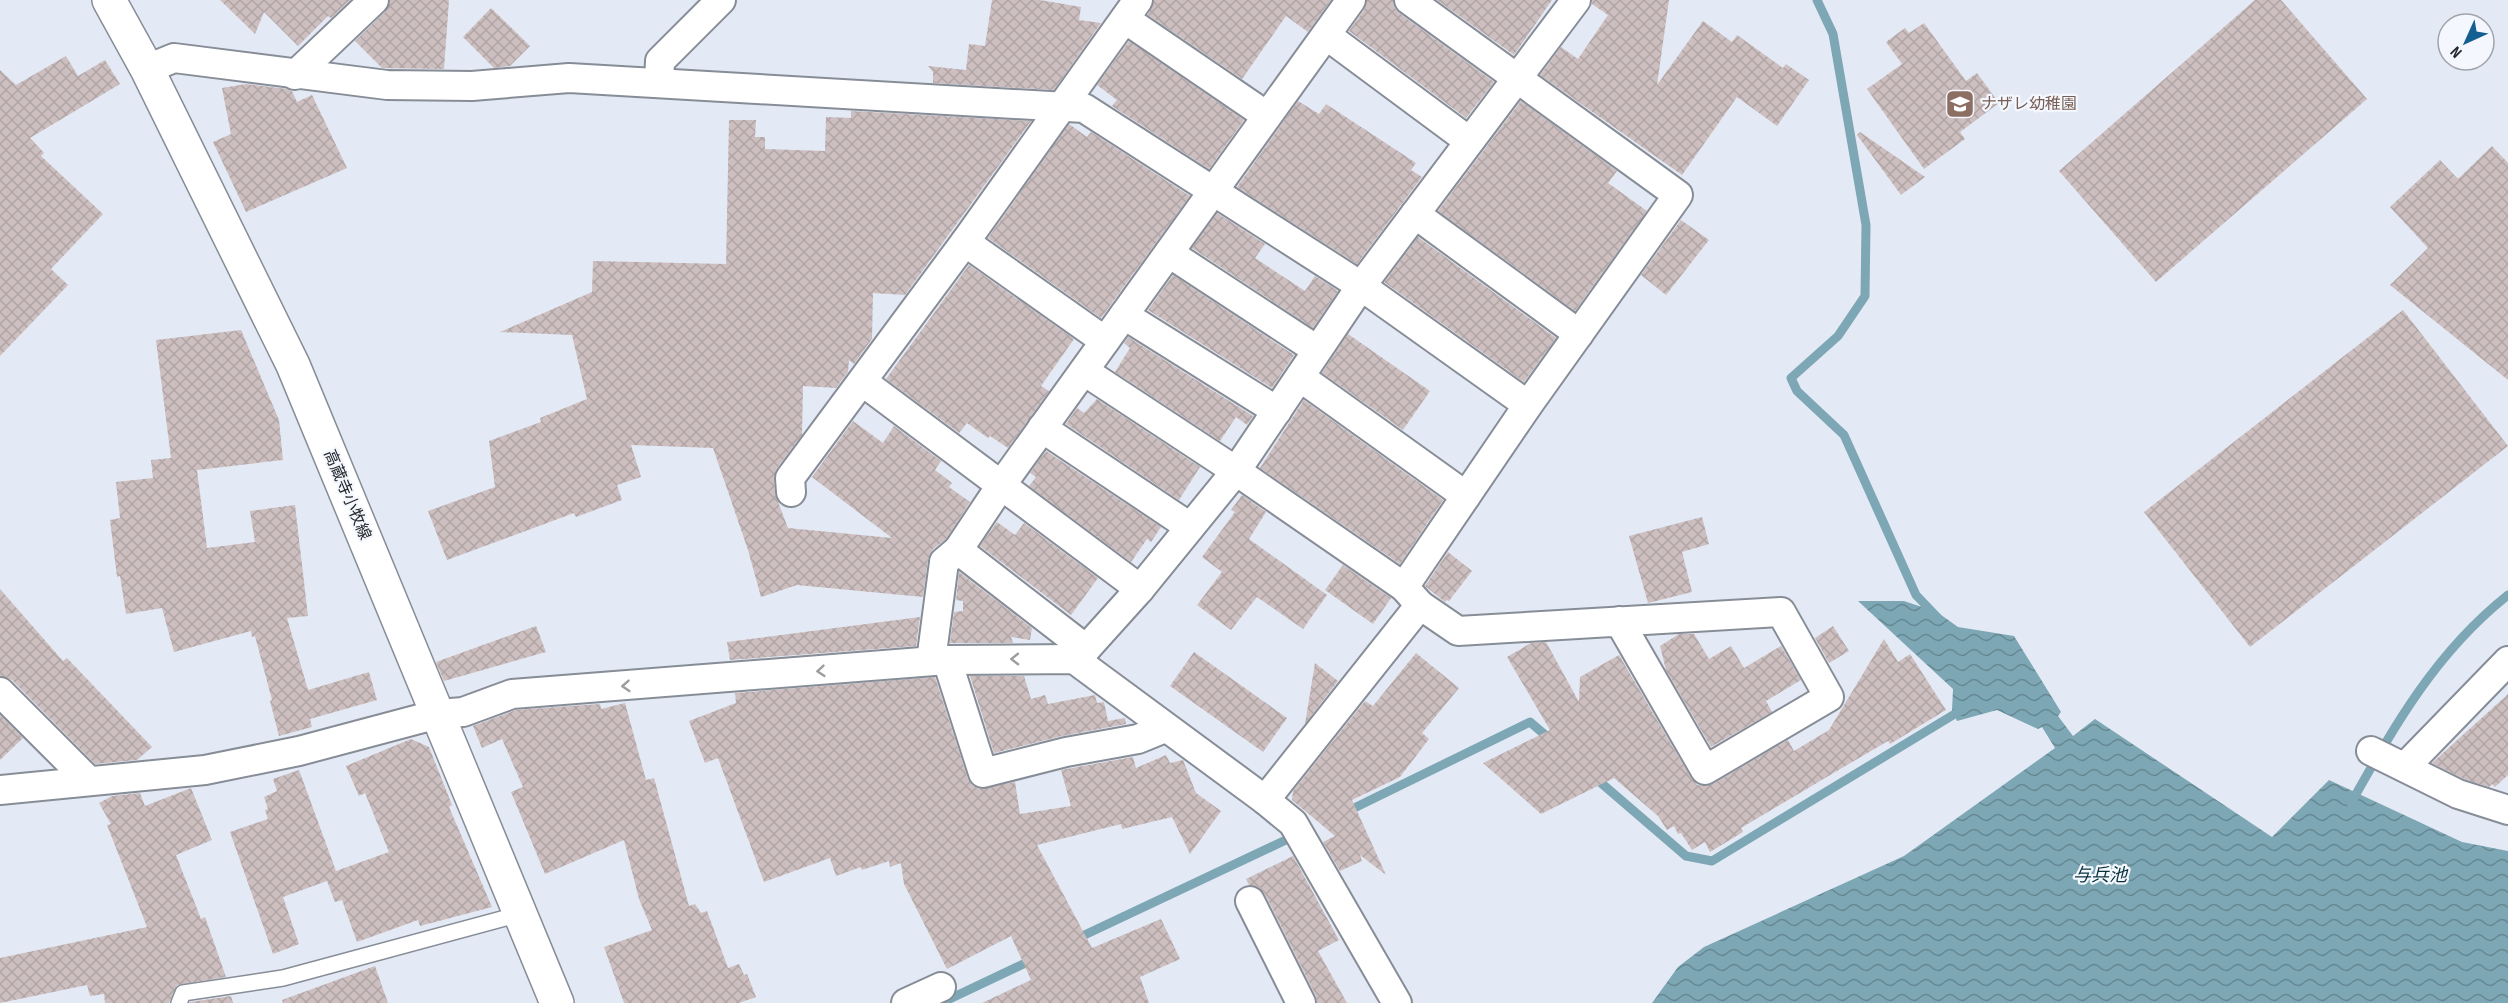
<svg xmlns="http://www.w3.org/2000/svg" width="2508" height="1003" viewBox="0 0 2508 1003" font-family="'Sofia Sans Condensed','Noto Sans JP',sans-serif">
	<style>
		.water { fill: url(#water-waves) }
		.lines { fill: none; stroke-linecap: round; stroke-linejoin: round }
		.stream { stroke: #7da7b4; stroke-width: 9 }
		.building { fill: url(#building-cross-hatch) }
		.service-casing { stroke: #878d97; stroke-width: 18 }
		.minor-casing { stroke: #878d97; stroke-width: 32 }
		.secondary-casing { stroke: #878d97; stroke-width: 36 }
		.service { stroke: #fff; stroke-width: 15 }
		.minor { stroke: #fff; stroke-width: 28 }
		.secondary { stroke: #fff; stroke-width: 33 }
		.oneway { stroke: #9c9d9f }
		.labels { text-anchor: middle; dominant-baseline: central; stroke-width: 4.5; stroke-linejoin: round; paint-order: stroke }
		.education-label { font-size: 16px; fill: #785e54; stroke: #f4f8fe; text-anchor: start }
		.street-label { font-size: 16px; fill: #24262a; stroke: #f4f8fe }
		.water-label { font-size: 18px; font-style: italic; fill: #06303a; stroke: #f4f8fe }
	</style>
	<defs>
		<pattern id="water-waves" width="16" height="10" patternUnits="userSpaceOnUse" patternTransform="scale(1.5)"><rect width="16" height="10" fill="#7da7b4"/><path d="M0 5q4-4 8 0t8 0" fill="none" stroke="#668893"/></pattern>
		<pattern id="building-cross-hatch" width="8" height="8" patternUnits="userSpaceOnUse" patternTransform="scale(1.5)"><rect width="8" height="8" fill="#cdbfbf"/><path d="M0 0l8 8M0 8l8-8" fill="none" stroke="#b0a4a4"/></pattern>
	</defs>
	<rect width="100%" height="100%" fill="#e4eaf5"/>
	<path class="water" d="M1858,601H1904L1937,612L1958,627L2014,636L2061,712L2058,716L2073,736L2095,719L2272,837L2329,780L2462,842L2508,851V1003H1652L1678,967L1704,947L1904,856L2055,748L2042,727L2038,729L1997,710L1957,721L1952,710L1953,689Z"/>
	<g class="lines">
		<g class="stream">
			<path d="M1817,0L1833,34L1866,225L1865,296L1838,336L1791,378L1797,391L1844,435L1916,595L1937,617"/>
			<path d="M1593,776L1686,856L1712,861L1963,709"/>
			<path d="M2351,803C2395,725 2436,652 2508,595"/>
			<path d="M1346,812L1530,722L1551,740"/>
			<path d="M1076,939L1288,839"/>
			<path d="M941,1003L1034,959"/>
		</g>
	</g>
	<g class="building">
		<path d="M220,0H350L331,18L328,16L298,46L264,12L255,34Z"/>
		<path d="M390,0H449L444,69L382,68L355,41L385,12Z"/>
		<path d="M992,0H1040L1081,7L1079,20L1101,23L1054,90L933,83V72L928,66L966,70L969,44L985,46Z"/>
		<path d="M1154,0H1331L1308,32L1286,16L1242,79L1148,15Z"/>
		<path d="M1367,0H1393L1394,7L1399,13L1494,82L1466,118L1349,31L1364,10Z"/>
		<path d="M1437,0H1552L1514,55Z"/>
		<path d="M1592,0H1669L1657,85L1703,21L1732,42L1737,35L1783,68L1786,64L1809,80L1777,126L1737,97L1682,175L1540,75L1561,47L1578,59L1608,15L1592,4Z"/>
		<path d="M2255,0H2281L2367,99L2156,282L2059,171Z"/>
		<path d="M491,8L530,46L510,66L494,68L463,37Z"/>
		<path d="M1924,23L1966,81L1977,73L1999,103L1960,132L1965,139L1924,169L1867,89L1902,64L1886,42L1905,28L1909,33Z"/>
		<path d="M1129,41L1244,120L1209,169L1112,106L1117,100L1097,85Z"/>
		<path d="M66,56L78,76L105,60L120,84L30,138L44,153L41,156L103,214L51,269L68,285L0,356V70L16,85Z"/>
		<path d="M246,84L287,89L292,91L297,102L312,95L347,168L246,212L213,142L231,134L222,88Z"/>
		<path d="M1298,101L1319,114L1326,104L1416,163L1411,170L1422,177L1357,264L1237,187Z"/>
		<path d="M1521,101L1617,171L1608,183L1647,211L1575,311L1438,211Z"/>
		<path d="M851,111L1031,121L905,295L873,293L872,339L854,364L849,360L848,372L836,388L803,386L802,435L777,468L774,478L775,494L788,528L892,538L812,477L853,421L883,443L894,426L941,461L935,470L952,483L949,487L970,502L946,539L933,549L928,559L923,597L797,585L761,597L748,550L713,448L631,445L641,477L617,485L622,500L576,517L574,513L447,560L428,511L495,487L489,441L541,422L540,418L587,399L572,335L500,332L592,292L593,261L726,264L729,120H756L755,137H765V149L825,151L826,117L851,118Z"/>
		<path d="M1069,124L1087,137L1091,132L1190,196L1101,318L988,238Z"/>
		<path d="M1860,132L1925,177L1901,195L1857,135Z"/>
		<path d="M2492,146L2508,163V380L2390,285L2428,248L2390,207L2440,160L2458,179Z"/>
		<path d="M1217,213L1265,244L1255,258L1305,291L1315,276L1338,291L1313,328L1192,248Z"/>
		<path d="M1681,220L1709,240L1666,295L1641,275Z"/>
		<path d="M1418,237L1556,338L1524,382L1384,282Z"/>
		<path d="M969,265L1074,339L1041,386L1049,391L1008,448L990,436L988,438L967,423L959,433L886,379Z"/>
		<path d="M1173,275L1294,355L1272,388L1148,310Z"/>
		<path d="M2403,310L2508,446L2250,647L2144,512Z"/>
		<path d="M241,330L279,420L283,460L197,470L207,548L255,542L250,511L295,505L308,616L287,618L308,690L369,672L377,700L310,719L312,727L279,736L270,701L272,700L255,636L252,637L251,631L174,652L162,608L126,614L120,576L117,577L110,520L120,518L116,482L153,478L151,460L171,458L156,340Z"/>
		<path d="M1348,334L1430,391L1403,430L1322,373Z"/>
		<path d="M1128,337L1253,416L1247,425L1236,417L1220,441L1115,372L1130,348L1124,343Z"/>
		<path d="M1097,399L1200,467L1179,500L1066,424L1077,408L1084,413Z"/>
		<path d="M1304,400L1443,500L1400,564L1260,468Z"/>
		<path d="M1046,451L1161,527L1151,542L1147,539L1131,562L1029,486L1036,477L1030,473Z"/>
		<path d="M1242,495L1266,512L1249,539L1327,595L1303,629L1257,597L1231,630L1197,605L1222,572L1202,557L1235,512L1231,510Z"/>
		<path d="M1702,517L1709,544L1682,552L1692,592L1648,603L1629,536Z"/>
		<path d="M997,522L1015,535L1024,523L1098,578L1071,615L980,546Z"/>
		<path d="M1448,552L1472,571L1449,601L1447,600L1445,602L1425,586Z"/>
		<path d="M1343,565L1391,598L1373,624L1325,590Z"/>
		<path d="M959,572L1032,628L1030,640L1011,637L1013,643H950L954,612L963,611V601L956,600Z"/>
		<path d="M0,589L63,661L67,658L152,747L137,760L95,764L12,680L0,676Z"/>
		<path d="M920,617L916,646L730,660L727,642Z"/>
		<path d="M536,626L546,652L444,681L436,662Z"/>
		<path d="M1833,626L1849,651L1829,663L1815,638Z"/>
		<path d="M1679,634H1694L1709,659L1731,646L1744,668L1781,646L1801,680L1766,701L1772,712L1711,747L1666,670L1660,646Z"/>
		<path d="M1884,639L1898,662L1910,654L1946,710L1890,744L1888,741L1842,768L1741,828L1743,832L1710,852L1705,842L1692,850L1681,833L1678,834L1674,826L1667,830L1658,816L1614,778L1541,814L1483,763L1550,730L1507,657L1531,643L1546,642L1579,702L1580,677L1619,655L1691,778L1697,785L1706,786L1713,784L1788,740L1794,751L1829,730Z"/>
		<path d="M1194,652L1287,718L1263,752L1170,686Z"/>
		<path d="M1416,653L1459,688L1422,733L1429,739L1400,777L1352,800L1386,875L1360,855L1362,861L1340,871L1323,842L1335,836L1292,800L1293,791L1365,701L1373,706Z"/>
		<path d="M1315,663L1338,681L1305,724Z"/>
		<path d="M970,676H1024L1031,699L1045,695L1048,704L1095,695L1097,703L1104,702L1108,721L1125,718L1126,724L1062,736L994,753Z"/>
		<path d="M935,677L968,779L972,785L979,789L1015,782L1020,814L1071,806L1061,770L1133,757L1136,768L1166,755L1170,763L1183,760L1196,793L1221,811L1190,854L1172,817L1122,829L1121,824L1037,845L1092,948L1161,919L1180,959L1140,977L1149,1003H982L1031,980L1011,936L947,969L904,884L901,863L890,867L889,861L862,870L861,867L836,876L830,858L764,882L718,758L705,763L689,721L736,703L735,693Z"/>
		<path d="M2508,694V775L2495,787L2492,784L2489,787L2464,779L2432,763Z"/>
		<path d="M625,703L646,780L654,778L689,906L695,904L701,913L707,911L728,968L739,964L744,975L747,974L756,997L739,1003H624L604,947L652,930L639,899L624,840L545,874L511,792L523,787L502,739L482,748L473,726L516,710L600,704L601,709Z"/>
		<path d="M0,715L23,738L0,760Z"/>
		<path d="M411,739L429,747L452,805L449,807L492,907L420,926L418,920L357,942L342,900L335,902L327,881L283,897L299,944L273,954L230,832L268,819L265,810L268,809L264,797L277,791L273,779L299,770L336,871L389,852L365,793L359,796L346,766Z"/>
		<path d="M191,788L212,840L176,855L201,919L205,917L226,977L177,985L169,1003H105L104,994L90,996L87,985L0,1003V958L147,927L107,825L111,824L99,803L112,796L140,793L145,806Z"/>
		<path d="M1293,856L1339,940L1318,951L1347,1003H1317L1316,996L1265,894L1259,887L1249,885L1246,879Z"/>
		<path d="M375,966L388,1003H283L282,1000Z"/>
		<path d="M231,996L233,1003H189L190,1002Z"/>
	</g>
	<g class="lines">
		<g class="service-casing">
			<path id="service" d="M179,1003L183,993L283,978L520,914"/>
		</g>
		<g class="minor-casing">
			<g id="minor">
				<path d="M1125,19L1267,116"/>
				<path d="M1326,35L1469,141"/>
				<path d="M147,69L174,58L387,85L472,86L569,78L1084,108L1361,286L1528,405"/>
				<path d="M295,75L374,0"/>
				<path d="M659,83L660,61L721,0"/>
				<path d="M1415,214L1579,334"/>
				<path d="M965,242L1105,341"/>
				<path d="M1169,253L1317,350"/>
				<path d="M1124,315L1277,411"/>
				<path d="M1084,371L1236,471L1404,587L1420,605L1458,631L1781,612L1829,697L1705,770L1619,621"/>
				<path d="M1300,377L1466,496"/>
				<path d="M863,382L1140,589"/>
				<path d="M1042,428L1190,527"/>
				<path d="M791,492L790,478L965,242L1138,0"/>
				<path d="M958,550L1086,649"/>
				<path d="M1404,587L1528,405L1678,195L1409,0"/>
				<path d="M1074,659L1086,649L1140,589L1236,471L1361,286L1576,0"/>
				<path d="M947,660L983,773L1066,752L1138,739L1165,728"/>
				<path d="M931,661L944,562L958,550L1002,484L1351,0"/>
				<path d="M0,692L88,780"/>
				<path d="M2371,751L2458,794L2508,810"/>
				<path d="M2405,767L2508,661"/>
				<path d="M0,790L205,770L299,751L438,714L463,712L512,694L947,660L1074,659L1265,800L1293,823L1397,1003"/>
				<path d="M1265,800L1420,605"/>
				<path d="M1250,901L1301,1003"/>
				<path d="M906,1003L941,987"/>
			</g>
		</g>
		<g class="secondary-casing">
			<path id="secondary" d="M109,0L147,69L293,365L557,1003"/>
		</g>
		<use href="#service" class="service"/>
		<use href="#minor" class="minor"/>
		<use href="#secondary" class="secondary"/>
	</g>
	<defs><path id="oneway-chevron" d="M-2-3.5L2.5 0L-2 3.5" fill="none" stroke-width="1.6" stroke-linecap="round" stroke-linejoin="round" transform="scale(1.5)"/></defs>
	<g class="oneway">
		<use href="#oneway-chevron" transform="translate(1015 659) rotate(179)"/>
		<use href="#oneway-chevron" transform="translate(821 671) rotate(175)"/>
		<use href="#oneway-chevron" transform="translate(626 686) rotate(176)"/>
	</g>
	<defs>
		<g id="school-square" transform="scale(1.5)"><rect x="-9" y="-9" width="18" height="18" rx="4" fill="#8d6e63" stroke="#f4f8fe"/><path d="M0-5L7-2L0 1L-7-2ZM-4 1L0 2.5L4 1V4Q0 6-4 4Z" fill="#fff"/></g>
	</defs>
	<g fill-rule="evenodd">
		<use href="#school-square" x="1960" y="104"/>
	</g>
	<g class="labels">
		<g class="education-label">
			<text x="1981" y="104">ナザレ幼稚園</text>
		</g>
		<g class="street-label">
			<text transform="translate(347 495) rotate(67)">高蔵寺小牧線</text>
		</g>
		<g class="water-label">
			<text x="2100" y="875">与兵池</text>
		</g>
	</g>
	<g transform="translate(2466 42) rotate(225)"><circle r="28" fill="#f4f8fe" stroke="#a1a4a9" stroke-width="1.5"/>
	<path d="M0-4.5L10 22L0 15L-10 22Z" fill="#145f92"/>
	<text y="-9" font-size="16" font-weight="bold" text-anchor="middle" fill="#24262a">N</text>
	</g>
</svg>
